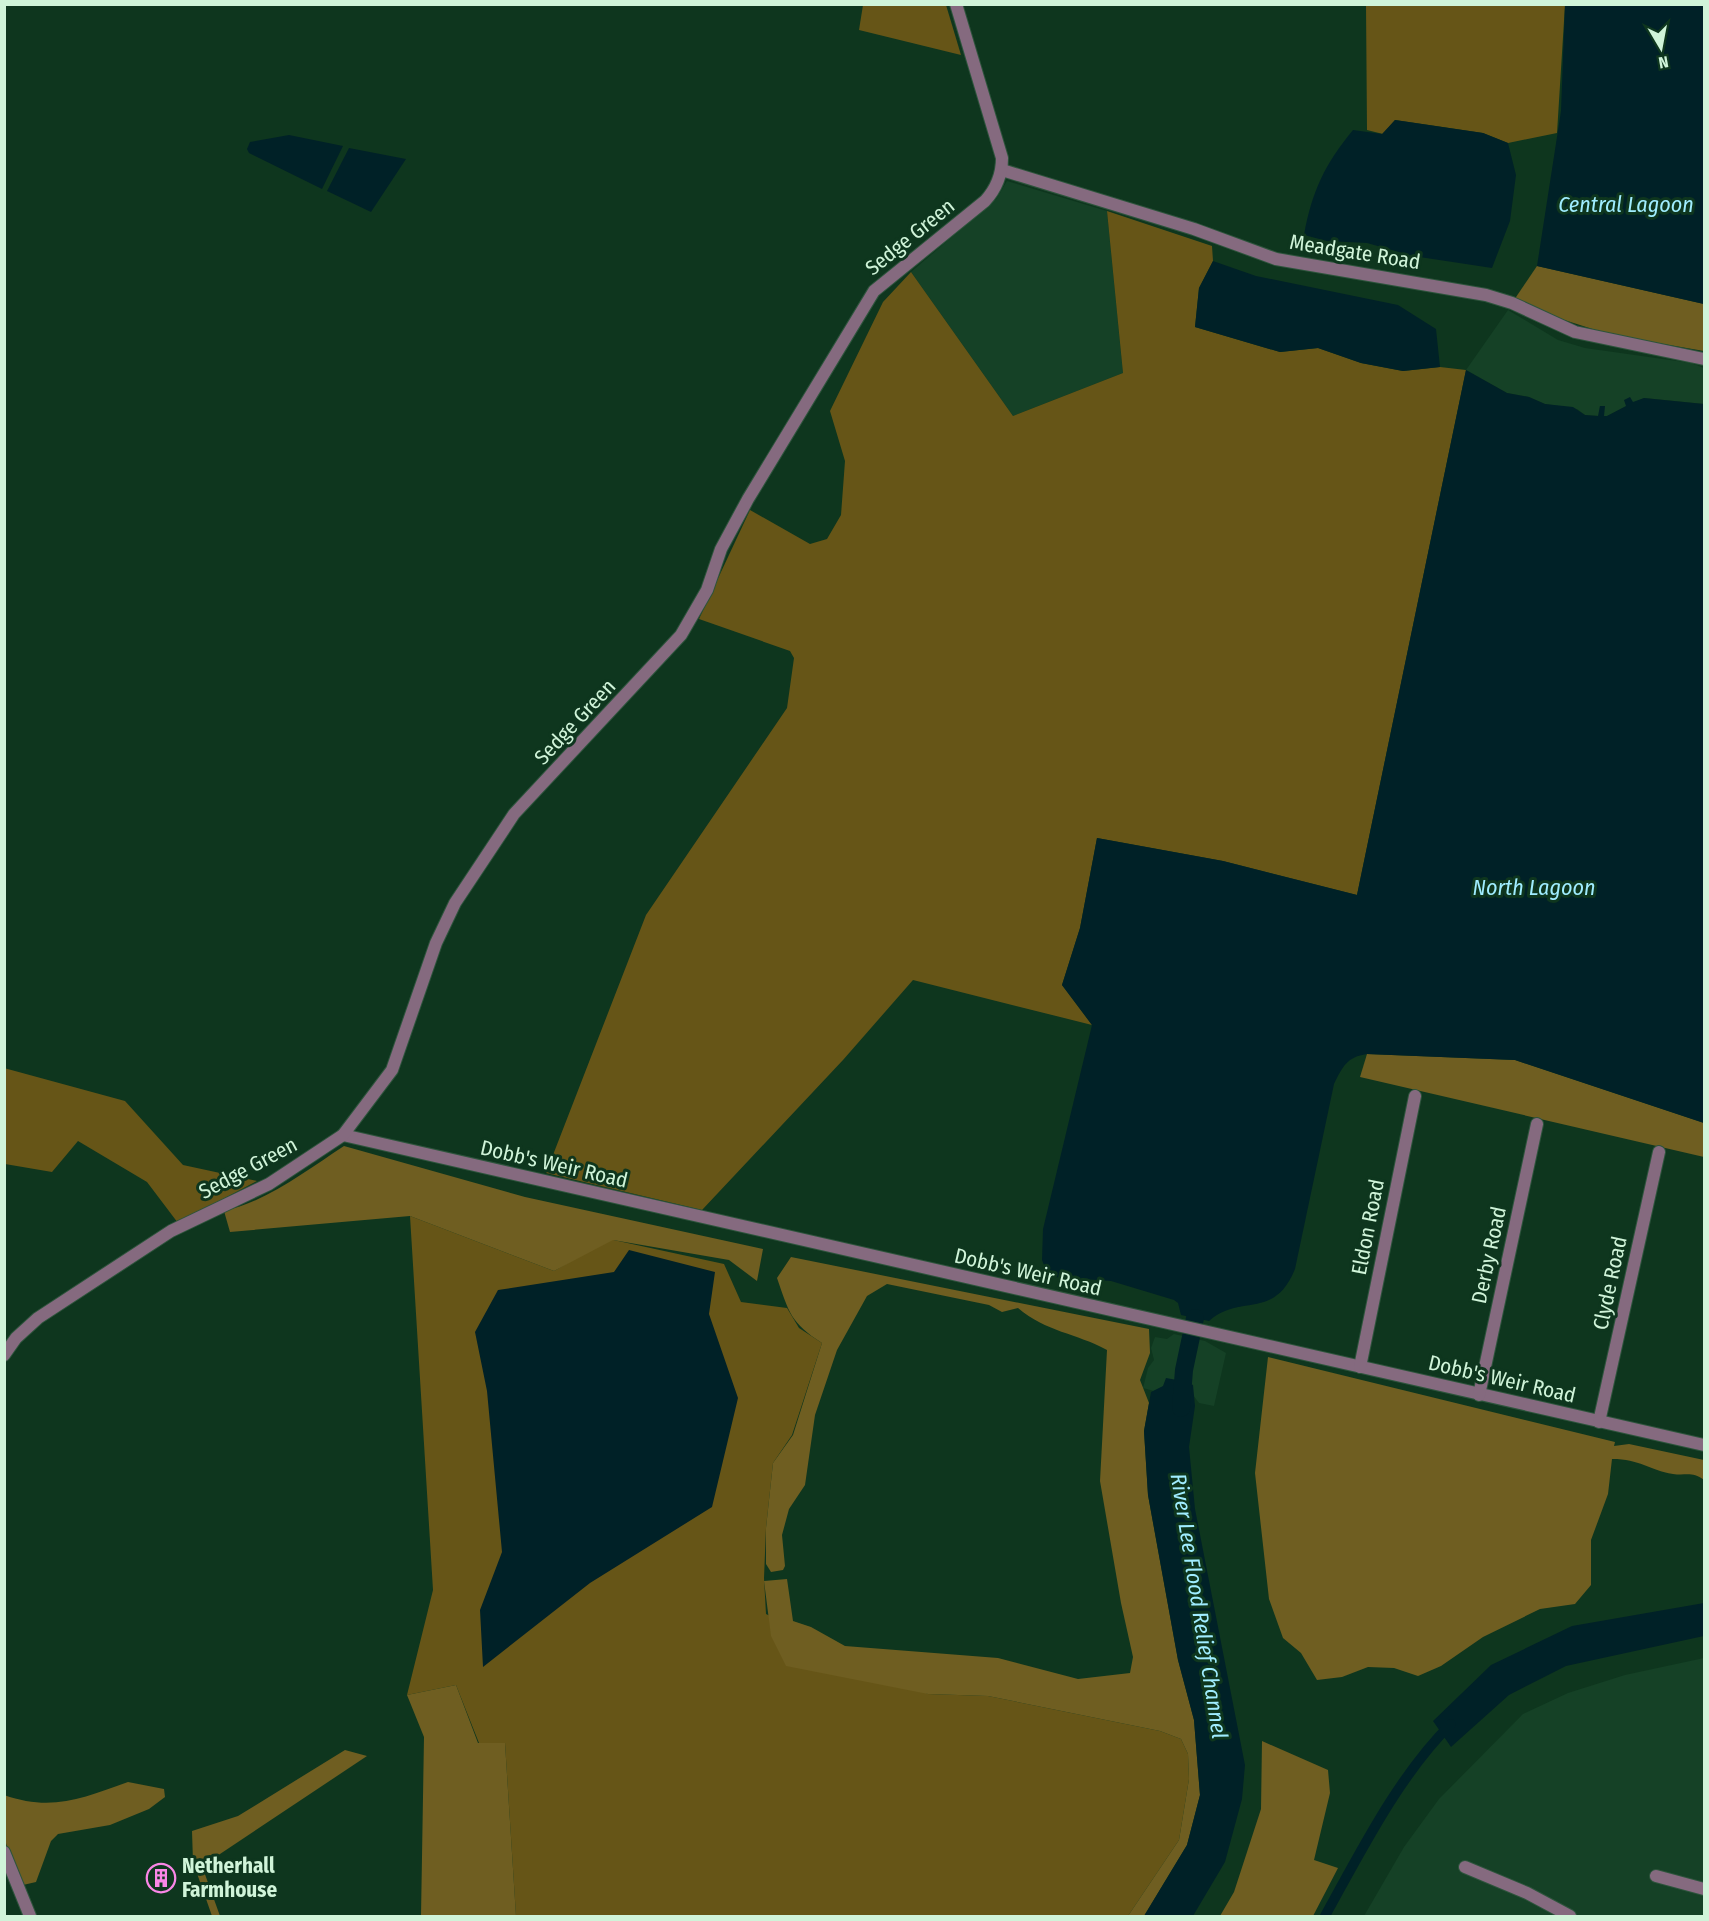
<svg xmlns="http://www.w3.org/2000/svg" width="1709" height="1921" viewBox="0 0 1709 1921" font-family="'Fira Sans Condensed',sans-serif">
	<style>
		.built { fill: #154126 }
		.green { fill: #665517 }
		.forest { fill: #6f5e21 }
		.water { fill: #002127 }
		.lines { fill: none; stroke-linecap: round; stroke-linejoin: round }
		.canal { stroke: #002127; stroke-width: 10 }
		.river { stroke: #002127; stroke-width: 18 }
		.minor-casing { stroke: #2d543c; stroke-width: 14 }
		.minor { stroke: #856a7f; stroke-width: 12 }
		.labels { text-anchor: middle; dominant-baseline: central; stroke-width: 6; stroke-linejoin: round; paint-order: stroke }
		.street-label { font-size: 21px; fill: #d0f4d9; stroke: #0e361e }
		.poi-label { font-size: 21px; font-weight: bold; fill: #d0f4d9; stroke: #0e361e; text-anchor: start }
		.water-label { font-size: 22px; font-style: italic; fill: #a0edff; stroke: #0e361e }
	</style>
	<rect width="100%" height="100%" fill="#0e361e"/>
	<g class="built">
		<path d="M1007,181L1107,211L1123,373L1013,416L911,272L996,199Z"/>
		<path d="M1508,310L1558,340L1585,348L1691,363L1704,368V404L1644,398L1607,416H1604L1600,406L1599,416L1585,415L1577,409L1545,404L1529,397L1507,393L1466,370Z"/>
		<path d="M1174,1334L1205,1341L1226,1353L1214,1406L1199,1403L1193,1395V1385L1177,1383L1154,1391L1143,1388L1148,1368L1154,1360L1151,1348L1155,1337L1167,1339Z"/>
		<path d="M1704,1658V1916H1364L1404,1847L1439,1799L1523,1714L1568,1693L1625,1675Z"/>
	</g>
	<g class="green">
		<path d="M863,5H946L961,55L859,30Z"/>
		<path d="M1366,5H1565L1557,133L1508,143L1483,133L1395,120L1383,134L1367,130Z"/>
		<path d="M1107,211L1212,246L1213,261L1199,288L1195,327L1280,352L1318,348L1361,363L1403,371L1440,367L1466,370L1357,895L1223,861L1097,838L1080,928L1062,985L1092,1025L913,980L843,1060L702,1210L546,1173L646,915L787,708L794,658L790,651L699,619L750,510L810,544L827,539L841,515L845,461L830,411L883,302L911,272L1013,416L1123,373Z"/>
		<path d="M4,1068L125,1101L183,1165L257,1181L178,1223L147,1182L78,1141L52,1172L5,1164Z"/>
		<path d="M410,1216L554,1271L609,1239L724,1264L741,1302L787,1308L799,1328L822,1343L792,1435L773,1463L766,1528L764,1578L766,1614L928,1694L988,1696L1160,1731L1181,1739L1188,1754L1189,1779L1179,1840L1128,1916H516L505,1743H479L456,1685L407,1695L433,1590Z"/>
	</g>
	<g class="forest">
		<path d="M1537,266L1704,304V351L1611,335L1512,303Z"/>
		<path d="M1367,1054L1515,1060L1704,1123V1157L1360,1077Z"/>
		<path d="M344,1146L525,1197L763,1249L757,1281L729,1260L613,1240L554,1271L410,1216L230,1232L224,1211C268,1201 307,1170 344,1146Z"/>
		<path d="M791,1257L1149,1329L1150,1353L1140,1380L1149,1403L1144,1431L1148,1495L1178,1660L1194,1720L1200,1795L1187,1845L1144,1916H1128L1179,1840L1189,1779L1188,1754L1181,1739L1160,1731L988,1696L928,1694L786,1666L771,1636L764,1581L787,1579L793,1621L811,1627L845,1646L998,1658L1078,1679L1130,1673L1133,1657L1121,1603L1100,1481L1107,1350C1076,1333 1046,1332 1018,1308L1002,1312L989,1305L887,1284L867,1296L837,1350L815,1415L805,1485L789,1509L782,1535L785,1566L783,1570L771,1572L766,1564V1528L773,1463L793,1435L822,1343C791,1323 789,1313 777,1278Z"/>
		<path d="M1268,1357L1615,1442L1614,1446L1629,1444L1704,1460V1480C1692,1471 1686,1476 1673,1474C1649,1470 1640,1459 1612,1459L1608,1494L1591,1540V1585L1575,1604L1540,1609L1483,1637L1441,1666L1418,1676L1394,1668L1368,1667L1342,1677L1317,1680L1301,1653L1283,1638L1269,1599L1255,1473Z"/>
		<path d="M456,1685L478,1743H505L516,1916H421L424,1737L407,1695Z"/>
		<path d="M1262,1741L1328,1770L1330,1793L1314,1860L1338,1868L1313,1916H1220L1234,1892L1261,1809Z"/>
		<path d="M345,1750L367,1756L202,1866L220,1916H212L193,1862L192,1831L238,1816Z"/>
		<path d="M128,1782L164,1789L165,1797L149,1809L110,1825L58,1834L51,1841L36,1882L23,1885L12,1876L6,1843L4,1795C52,1812 83,1798 128,1782Z"/>
	</g>
	<g class="water">
		<path d="M1565,5H1704V304L1537,266L1561,111Z"/>
		<path d="M1395,120L1483,133L1508,143L1516,175L1510,221L1492,268L1413,256L1367,243L1327,241L1304,235C1312,191 1325,164 1353,130L1382,134Z"/>
		<path d="M289,135L343,146L322,189L249,153L247,149L250,142Z"/>
		<path d="M349,148L406,159L371,212L327,191Z"/>
		<path d="M1213,261L1256,276L1398,305L1436,329L1440,367L1403,371L1361,363L1318,348L1280,352L1195,327L1199,288Z"/>
		<path d="M1466,370L1507,393L1529,397L1545,404L1573,407L1585,415L1598,416L1600,406H1605L1604,416H1607L1626,406L1624,400L1630,397L1633,402L1644,398L1704,404V1123L1515,1060L1367,1054C1347,1057 1343,1066 1334,1084L1295,1269C1274,1321 1240,1293 1209,1321L1181,1315L1178,1303L1174,1300L1111,1281L1053,1277L1046,1270L1042,1260L1043,1229L1092,1025L1062,985L1080,928L1097,838L1223,861L1357,895Z"/>
		<path d="M629,1250L715,1272L709,1314L738,1398L712,1507L590,1583L483,1667L480,1610L502,1552L487,1391L475,1332L498,1290L614,1272Z"/>
		<path d="M1166,1378L1177,1380L1178,1385L1184,1382L1193,1385L1195,1406L1189,1447L1195,1509L1245,1765L1242,1799L1225,1862L1193,1916H1144L1187,1845L1200,1795L1194,1720L1178,1660L1148,1495L1144,1431L1151,1392L1163,1386Z"/>
		<path d="M1704,1603V1636L1566,1666L1509,1695L1451,1747L1433,1721L1491,1665L1572,1626Z"/>
	</g>
	<g class="lines">
		<path class="canal" d="M1325,1916C1360,1853 1399,1775 1451,1724"/>
		<path class="river" d="M1181,1408L1184,1370L1195,1318"/>
		<g class="minor-casing">
			<g id="minor">
				<path d="M1002,170L1194,229L1276,259L1486,295L1512,303L1575,332L1704,359"/>
				<path d="M343,1135L1704,1445"/>
				<path d="M4,1355L16,1338L38,1318L171,1231L269,1184L343,1135L392,1070L436,943L455,903L514,814L681,635L707,590L721,549L748,499L874,291L985,201C996,189 1002,175 1002,158L956,4"/>
				<path d="M1360,1367L1415,1096"/>
				<path d="M1479,1395L1537,1124"/>
				<path d="M1599,1422L1659,1152"/>
				<path d="M4,1852L30,1916"/>
				<path d="M1465,1867L1527,1893L1570,1916"/>
				<path d="M1656,1876L1704,1889"/>
			</g>
		</g>
		<use href="#minor" class="minor"/>
	</g>
	<defs>
		<g id="building-ring" transform="scale(1.5)"><circle r="9.5" fill="#0e361e" stroke="#fa87e7" stroke-width="1.5"/><path d="M-4-6H4V6H1V3H-1V6H-4ZM-2.5-4.3h1.7v1.8h-1.7ZM.8-4.3h1.7v1.8H.8ZM-2.5-1h1.7V.8h-1.7ZM.8-1h1.7V.8H.8Z" fill="#fa87e7"/></g>
	</defs>
	<g fill-rule="evenodd">
		<use href="#building-ring" x="161" y="1878"/>
	</g>
	<g class="labels">
		<g class="street-label">
			<text transform="translate(910 237) rotate(-39)">Sedge Green</text>
			<text transform="translate(1355 252) rotate(9)">Meadgate Road</text>
			<text transform="translate(575 722) rotate(-47)">Sedge Green</text>
			<text transform="translate(554 1164) rotate(13)">Dobb's Weir Road</text>
			<text transform="translate(248 1168) rotate(-28)">Sedge Green</text>
			<text transform="translate(1368 1227) rotate(-79)">Eldon Road</text>
			<text transform="translate(1489 1255) rotate(-78)">Derby Road</text>
			<text transform="translate(1028 1272) rotate(13)">Dobb's Weir Road</text>
			<text transform="translate(1610 1283) rotate(-78)">Clyde Road</text>
			<text transform="translate(1502 1379) rotate(13)">Dobb's Weir Road</text>
		</g>
		<g class="poi-label">
			<text x="182" y="1866">Netherhall<tspan x="182" dy="24">Farmhouse</tspan></text>
		</g>
		<g class="water-label">
			<text x="1626" y="204">Central Lagoon</text>
			<text x="1534" y="887">North Lagoon</text>
			<text transform="translate(1199 1606) rotate(81)">River Lee Flood Relief Channel</text>
		</g>
	</g>
	<rect width="1709" height="1921" fill="none" stroke="#d0f4d9" stroke-width="12"/>
	<g transform="translate(1661 48) rotate(170)" stroke="#0e361e" stroke-width="4.5" paint-order="stroke">
	<path d="M0-4.5L10 22L0 15L-10 22Z" fill="#d0f4d9"/>
	<text y="-9" font-size="16" font-weight="bold" text-anchor="middle" fill="#d0f4d9">N</text>
	</g>
</svg>
